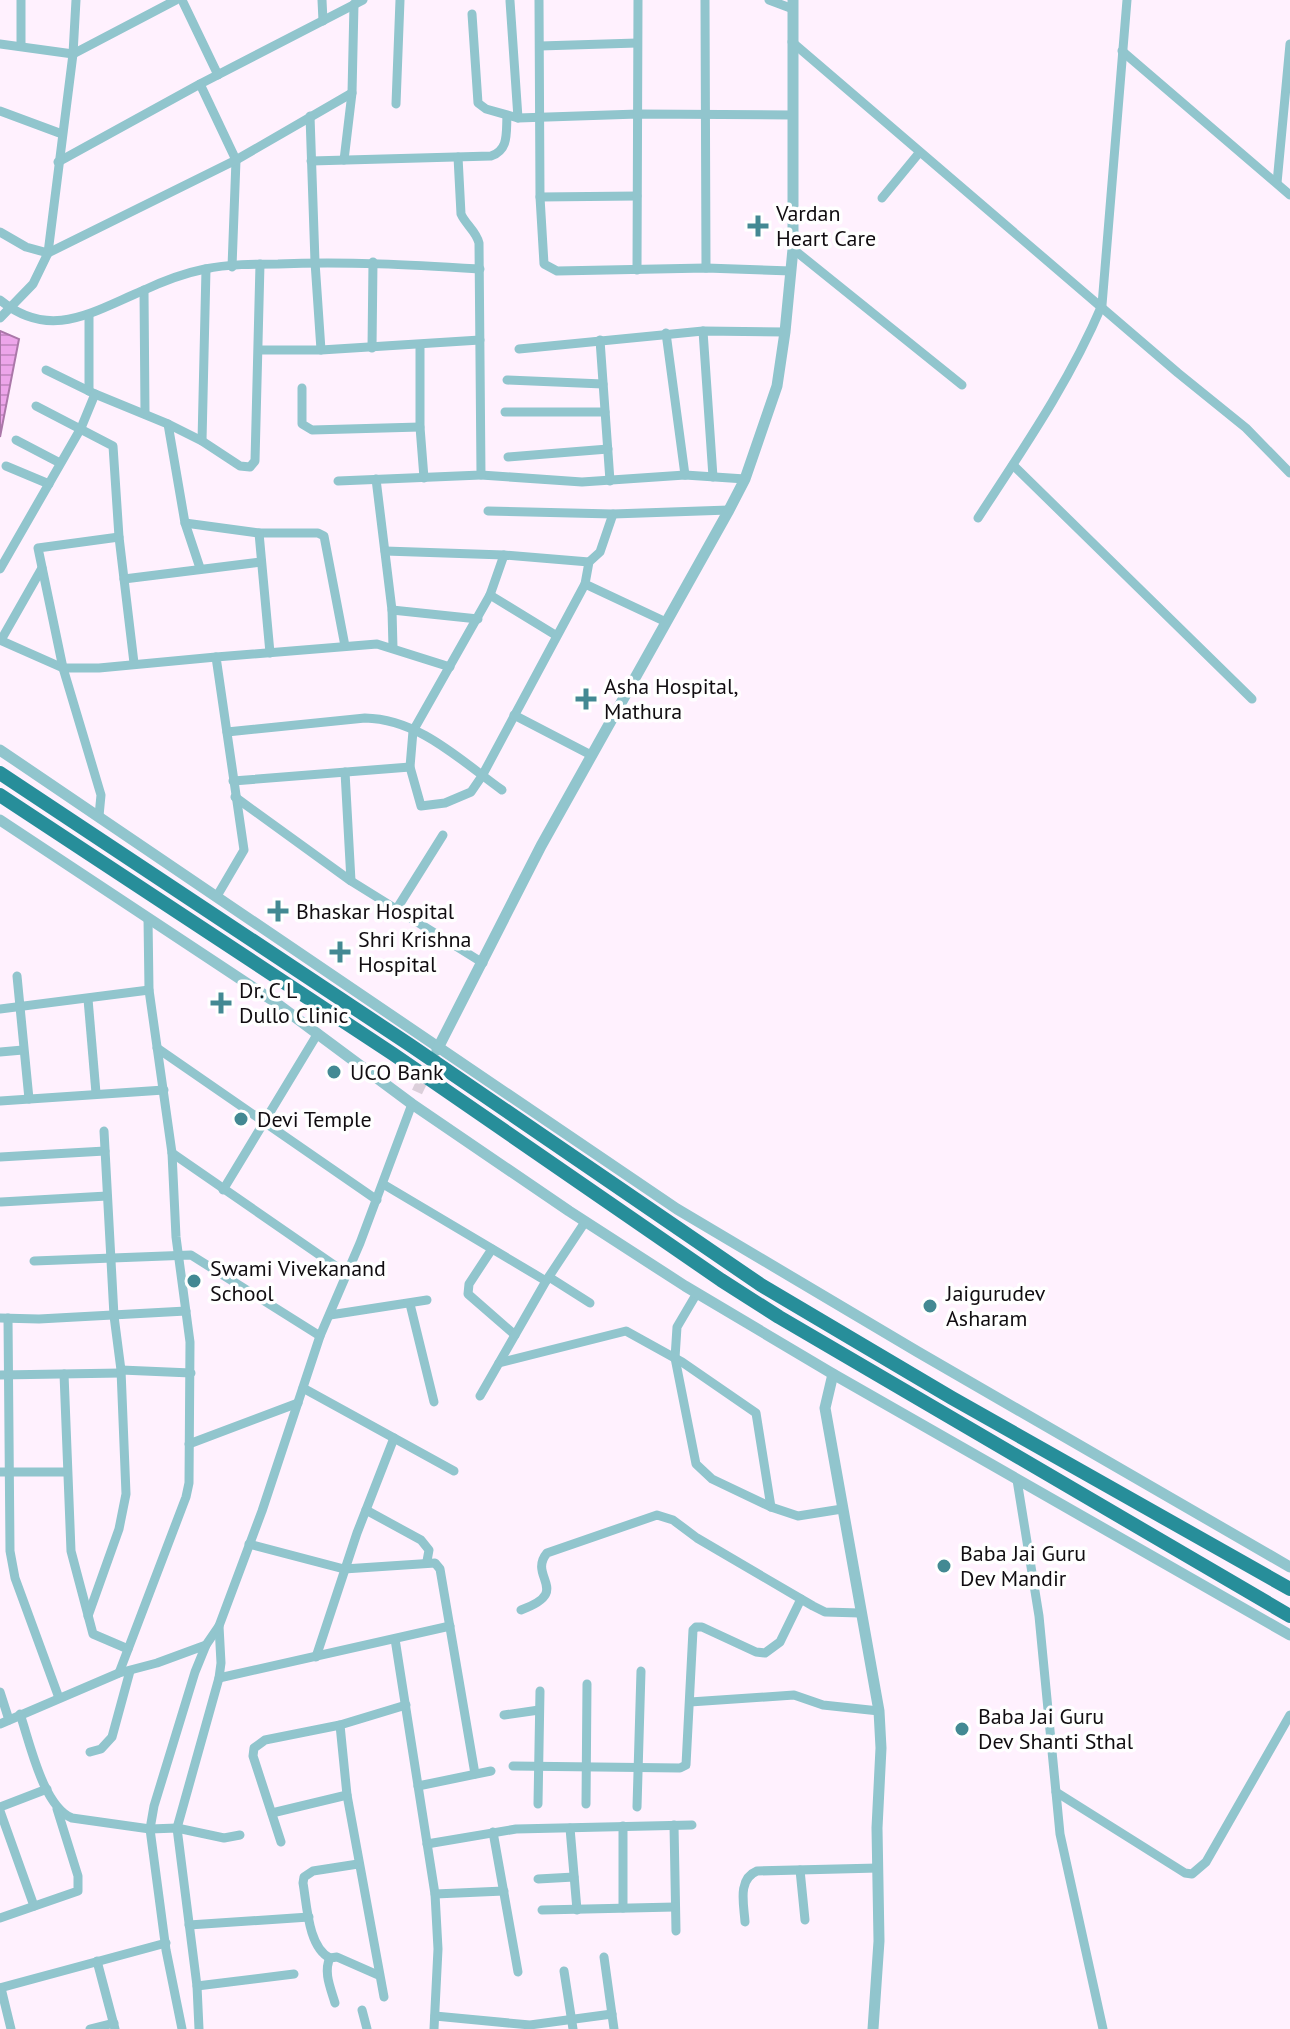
<svg xmlns="http://www.w3.org/2000/svg" width="1290" height="2029" viewBox="0 0 1290 2029" font-family="'PT Sans',sans-serif">
	<style>
		.water { fill: url(#water-rules); stroke: #ab77a9; stroke-width: 2 }
		.lines { fill: none; stroke-linecap: round; stroke-linejoin: round }
		.tertiary-tunnel { stroke: #dbcfda; stroke-width: 11; stroke-dasharray: 11 5.5; stroke-linecap: butt }
		.minor { stroke: #91c5cd; stroke-width: 9 }
		.tertiary { stroke: #91c5cd; stroke-width: 11 }
		.trunk { stroke: #278e9a; stroke-width: 14 }
		.poi-dot { fill: #438993; stroke: #fff; stroke-width: 3 }
		.labels { text-anchor: middle; dominant-baseline: central; stroke-width: 7; stroke-linejoin: round; paint-order: stroke }
		.poi-label { font-size: 22px; fill: #110d11; stroke: #fff; text-anchor: start }
	</style>
	<defs>
		<pattern id="water-rules" width="6" height="5" patternUnits="userSpaceOnUse" patternTransform="scale(2)"><rect width="6" height="5" fill="#eda5ea"/><path d="M0 2.5h6" fill="none" stroke="#ca8dc8"/></pattern>
	</defs>
	<rect width="100%" height="100%" fill="#fff1fe"/>
	<path class="water" d="M0,331L19,339L0,437Z"/>
	<g class="lines">
		<path class="tertiary-tunnel" d="M417,1092L435,1054"/>
		<g class="minor">
			<path d="M21,0V46"/>
			<path d="M182,0L218,75"/>
			<path d="M322,0L323,21"/>
			<path d="M539,0L540,197L544,264L557,271L706,268L791,271"/>
			<path d="M705,0L706,268"/>
			<path d="M769,0L793,9"/>
			<path d="M510,1L518,118"/>
			<path d="M472,14L478,103L486,109L518,118L638,114L791,115"/>
			<path d="M792,42L1178,373L1246,428L1290,473"/>
			<path d="M0,44L73,54L176,0"/>
			<path d="M540,46L637,43"/>
			<path d="M1122,51L1290,195"/>
			<path d="M200,84L236,160L232,267"/>
			<path d="M396,104L400,0"/>
			<path d="M0,111L62,134"/>
			<path d="M310,116L315,262L321,350"/>
			<path d="M344,160L352,93L354,4"/>
			<path d="M311,161L491,156C509,150 506,133 507,116"/>
			<path d="M58,162L200,84L363,0"/>
			<path d="M1277,183L1290,44"/>
			<path d="M540,197L637,196"/>
			<path d="M882,198L919,153"/>
			<path d="M0,232L26,247L48,253L236,160L352,93"/>
			<path d="M793,249L962,385"/>
			<path d="M637,270L638,0"/>
			<path d="M144,290L145,414"/>
			<path d="M0,300C50,341 92,312 142,291C161,282 185,273 205,269C228,264 255,264 278,264C346,261 413,265 480,269"/>
			<path d="M0,318L33,284L48,253L73,54L76,0"/>
			<path d="M703,331L713,477"/>
			<path d="M666,333L685,475"/>
			<path d="M600,340L610,481"/>
			<path d="M420,346V427L424,478"/>
			<path d="M372,348L373,262"/>
			<path d="M519,349L703,331L785,332"/>
			<path d="M260,350H321L480,340"/>
			<path d="M46,370L95,394L168,424"/>
			<path d="M507,380L603,384"/>
			<path d="M302,388V424L312,430L420,427"/>
			<path d="M89,391V316"/>
			<path d="M36,406L113,446L119,537L134,663"/>
			<path d="M505,412H605"/>
			<path d="M16,440L60,463"/>
			<path d="M202,441L206,269"/>
			<path d="M508,457L608,449"/>
			<path d="M1013,465L1252,699"/>
			<path d="M6,466L49,484"/>
			<path d="M481,475L582,482L685,475L745,479"/>
			<path d="M376,479L392,610L393,648"/>
			<path d="M338,481L481,475L479,243C476,231 466,225 461,214L458,157"/>
			<path d="M488,511L613,514L729,510"/>
			<path d="M978,518C1023,449 1070,381 1102,305L1127,0"/>
			<path d="M185,523L259,533H318L324,536L345,646"/>
			<path d="M259,533L270,653"/>
			<path d="M385,551L504,555"/>
			<path d="M200,568L185,523L168,424L202,441L240,466L250,467L255,461L260,264"/>
			<path d="M0,569L81,428L95,394"/>
			<path d="M124,579L261,562"/>
			<path d="M585,584L666,622"/>
			<path d="M490,595L504,555L589,562"/>
			<path d="M392,610L478,619"/>
			<path d="M557,636L490,595L413,731L410,767L421,806L445,803L471,792L482,776L585,584L589,562L600,552L613,514"/>
			<path d="M0,640L63,668H99L216,657"/>
			<path d="M1,640L42,568"/>
			<path d="M514,715L591,755"/>
			<path d="M227,732L365,718C419,719 460,760 502,790"/>
			<path d="M345,772L351,881"/>
			<path d="M233,781L410,767"/>
			<path d="M235,797L351,881L483,963"/>
			<path d="M99,816L101,795L63,668L38,548L119,537"/>
			<path d="M217,896L244,850L216,657L377,644L450,667"/>
			<path d="M396,910L443,835"/>
			<path d="M17,976L29,1099"/>
			<path d="M88,999L96,1093"/>
			<path d="M0,1009L149,990"/>
			<path d="M157,1048L377,1200"/>
			<path d="M0,1052L23,1050"/>
			<path d="M0,1101L164,1090"/>
			<path d="M172,1153L347,1274"/>
			<path d="M0,1157L105,1151"/>
			<path d="M383,1184L546,1281"/>
			<path d="M223,1190L318,1033"/>
			<path d="M1,1202L107,1196"/>
			<path d="M492,1249L469,1284L468,1294L515,1335"/>
			<path d="M34,1261L191,1255L320,1336"/>
			<path d="M549,1277L590,1303"/>
			<path d="M697,1293L677,1327L675,1358L696,1464L712,1479L771,1507L798,1516L842,1509"/>
			<path d="M410,1304L434,1402"/>
			<path d="M330,1315L427,1300"/>
			<path d="M0,1318L39,1319L186,1311"/>
			<path d="M8,1318L10,1551L15,1578L59,1698"/>
			<path d="M499,1363L626,1331L682,1362L756,1413L771,1507"/>
			<path d="M121,1370L191,1373"/>
			<path d="M64,1374L71,1551L93,1634L128,1649"/>
			<path d="M0,1375L121,1373"/>
			<path d="M303,1388L454,1471"/>
			<path d="M480,1396L546,1281L585,1222"/>
			<path d="M189,1444L298,1403"/>
			<path d="M0,1472H66"/>
			<path d="M1017,1480L1039,1616L1060,1834L1103,2029"/>
			<path d="M366,1510L421,1540L429,1550L427,1561"/>
			<path d="M249,1544L344,1569L435,1563L440,1569L475,1774"/>
			<path d="M521,1610C573,1591 527,1577 547,1553L657,1515L673,1520L697,1538L813,1606L825,1612L860,1613"/>
			<path d="M88,1616L119,1529L126,1494L121,1370L114,1316L104,1131"/>
			<path d="M395,1639L435,1894L438,1949L434,2029"/>
			<path d="M316,1657L357,1533L394,1438"/>
			<path d="M119,1673L186,1497L189,1483L190,1342L176,1237L172,1153L149,990L148,918"/>
			<path d="M219,1678L450,1626"/>
			<path d="M0,1692L9,1720"/>
			<path d="M690,1702L794,1695L823,1705L879,1711"/>
			<path d="M20,1714C30,1743 43,1806 72,1818L150,1829L177,1828L224,1838L240,1835"/>
			<path d="M504,1715L539,1710"/>
			<path d="M0,1724L119,1673L157,1663L206,1645"/>
			<path d="M90,1752L101,1749L112,1737L130,1671"/>
			<path d="M513,1766L680,1768L686,1765L693,1630L696,1627H702L756,1652L765,1653L780,1642L801,1599"/>
			<path d="M418,1786L491,1771"/>
			<path d="M1056,1792L1185,1873L1192,1874L1206,1862L1290,1715"/>
			<path d="M347,1795L384,1997"/>
			<path d="M538,1804L540,1691"/>
			<path d="M586,1804L587,1684"/>
			<path d="M0,1807L47,1789"/>
			<path d="M637,1807L641,1671"/>
			<path d="M0,1811L34,1906"/>
			<path d="M272,1813L347,1795L340,1725L406,1705"/>
			<path d="M674,1825L676,1931"/>
			<path d="M570,1828L577,1910"/>
			<path d="M493,1832L518,1972"/>
			<path d="M281,1842L253,1756L254,1748L265,1740L340,1725"/>
			<path d="M427,1844L516,1829L692,1825"/>
			<path d="M800,1870L805,1920"/>
			<path d="M538,1879L574,1877"/>
			<path d="M435,1894L504,1891"/>
			<path d="M623,1908V1826"/>
			<path d="M542,1910L675,1907"/>
			<path d="M0,1918L78,1891V1876L57,1809"/>
			<path d="M745,1922C744,1905 737,1879 757,1871L878,1868"/>
			<path d="M189,1925L309,1917"/>
			<path d="M604,1957L614,2029"/>
			<path d="M330,1958C308,1947 307,1905 303,1883L304,1877L313,1871L358,1864"/>
			<path d="M97,1961L115,2029"/>
			<path d="M564,1971L573,2029"/>
			<path d="M197,1986L294,1974"/>
			<path d="M0,1988L166,1943"/>
			<path d="M1,1988L11,2029"/>
			<path d="M335,2003C331,1989 323,1972 330,1958L337,1957L378,1975"/>
			<path d="M362,2010L367,2029"/>
			<path d="M435,2016L530,2025L612,2014"/>
			<path d="M90,2029L114,2023"/>
			<path d="M182,2029L166,1950L150,1829L154,1806L195,1672L206,1645L219,1626L262,1511L320,1336L360,1243L412,1104"/>
			<path d="M199,2029L197,1986L177,1828L219,1678L221,1663L219,1626"/>
		</g>
		<g class="tertiary">
			<path d="M0,750L677,1209L918,1352L1290,1567"/>
			<path d="M0,820L272,1000L412,1104L569,1211L685,1286L833,1374L1290,1635"/>
			<path d="M437,1050L541,846L729,510L745,479L777,386L785,332L793,249V0"/>
			<path d="M833,1374L825,1408L879,1711L881,1748L877,1828L879,1941L873,2029"/>
		</g>
		<g class="trunk">
			<path d="M0,773L410,1045L761,1285L952,1398L1290,1589"/>
			<path d="M0,795L393,1054L721,1280L779,1317L1290,1616"/>
		</g>
	</g>
	<g class="poi-dot">
		<path d="M754 214h8v8h8v8h-8v8h-8v-8h-8v-8h8z"/>
		<path d="M582 687h8v8h8v8h-8v8h-8v-8h-8v-8h8z"/>
		<path d="M274 899h8v8h8v8h-8v8h-8v-8h-8v-8h8z"/>
		<path d="M336 940h8v8h8v8h-8v8h-8v-8h-8v-8h8z"/>
		<path d="M217 991h8v8h8v8h-8v8h-8v-8h-8v-8h8z"/>
		<circle cx="334" cy="1072" r="8"/>
		<circle cx="241" cy="1119" r="8"/>
		<circle cx="194" cy="1281" r="8"/>
		<circle cx="930" cy="1306" r="8"/>
		<circle cx="944" cy="1566" r="8"/>
		<circle cx="962" cy="1729" r="8"/>
	</g>
	<g class="labels">
		<g class="poi-label">
			<text x="776" y="213">Vardan<tspan x="776" dy="25">Heart Care</tspan></text>
			<text x="604" y="686">Asha Hospital,<tspan x="604" dy="25">Mathura</tspan></text>
			<text x="296" y="911">Bhaskar Hospital</text>
			<text x="358" y="939">Shri Krishna<tspan x="358" dy="25">Hospital</tspan></text>
			<text x="239" y="990">Dr. C L<tspan x="239" dy="25">Dullo Clinic</tspan></text>
			<text x="350" y="1072">UCO Bank</text>
			<text x="257" y="1119">Devi Temple</text>
			<text x="210" y="1268">Swami Vivekanand<tspan x="210" dy="25">School</tspan></text>
			<text x="946" y="1293">Jaigurudev<tspan x="946" dy="25">Asharam</tspan></text>
			<text x="960" y="1553">Baba Jai Guru<tspan x="960" dy="25">Dev Mandir</tspan></text>
			<text x="978" y="1716">Baba Jai Guru<tspan x="978" dy="25">Dev Shanti Sthal</tspan></text>
		</g>
	</g>
</svg>
